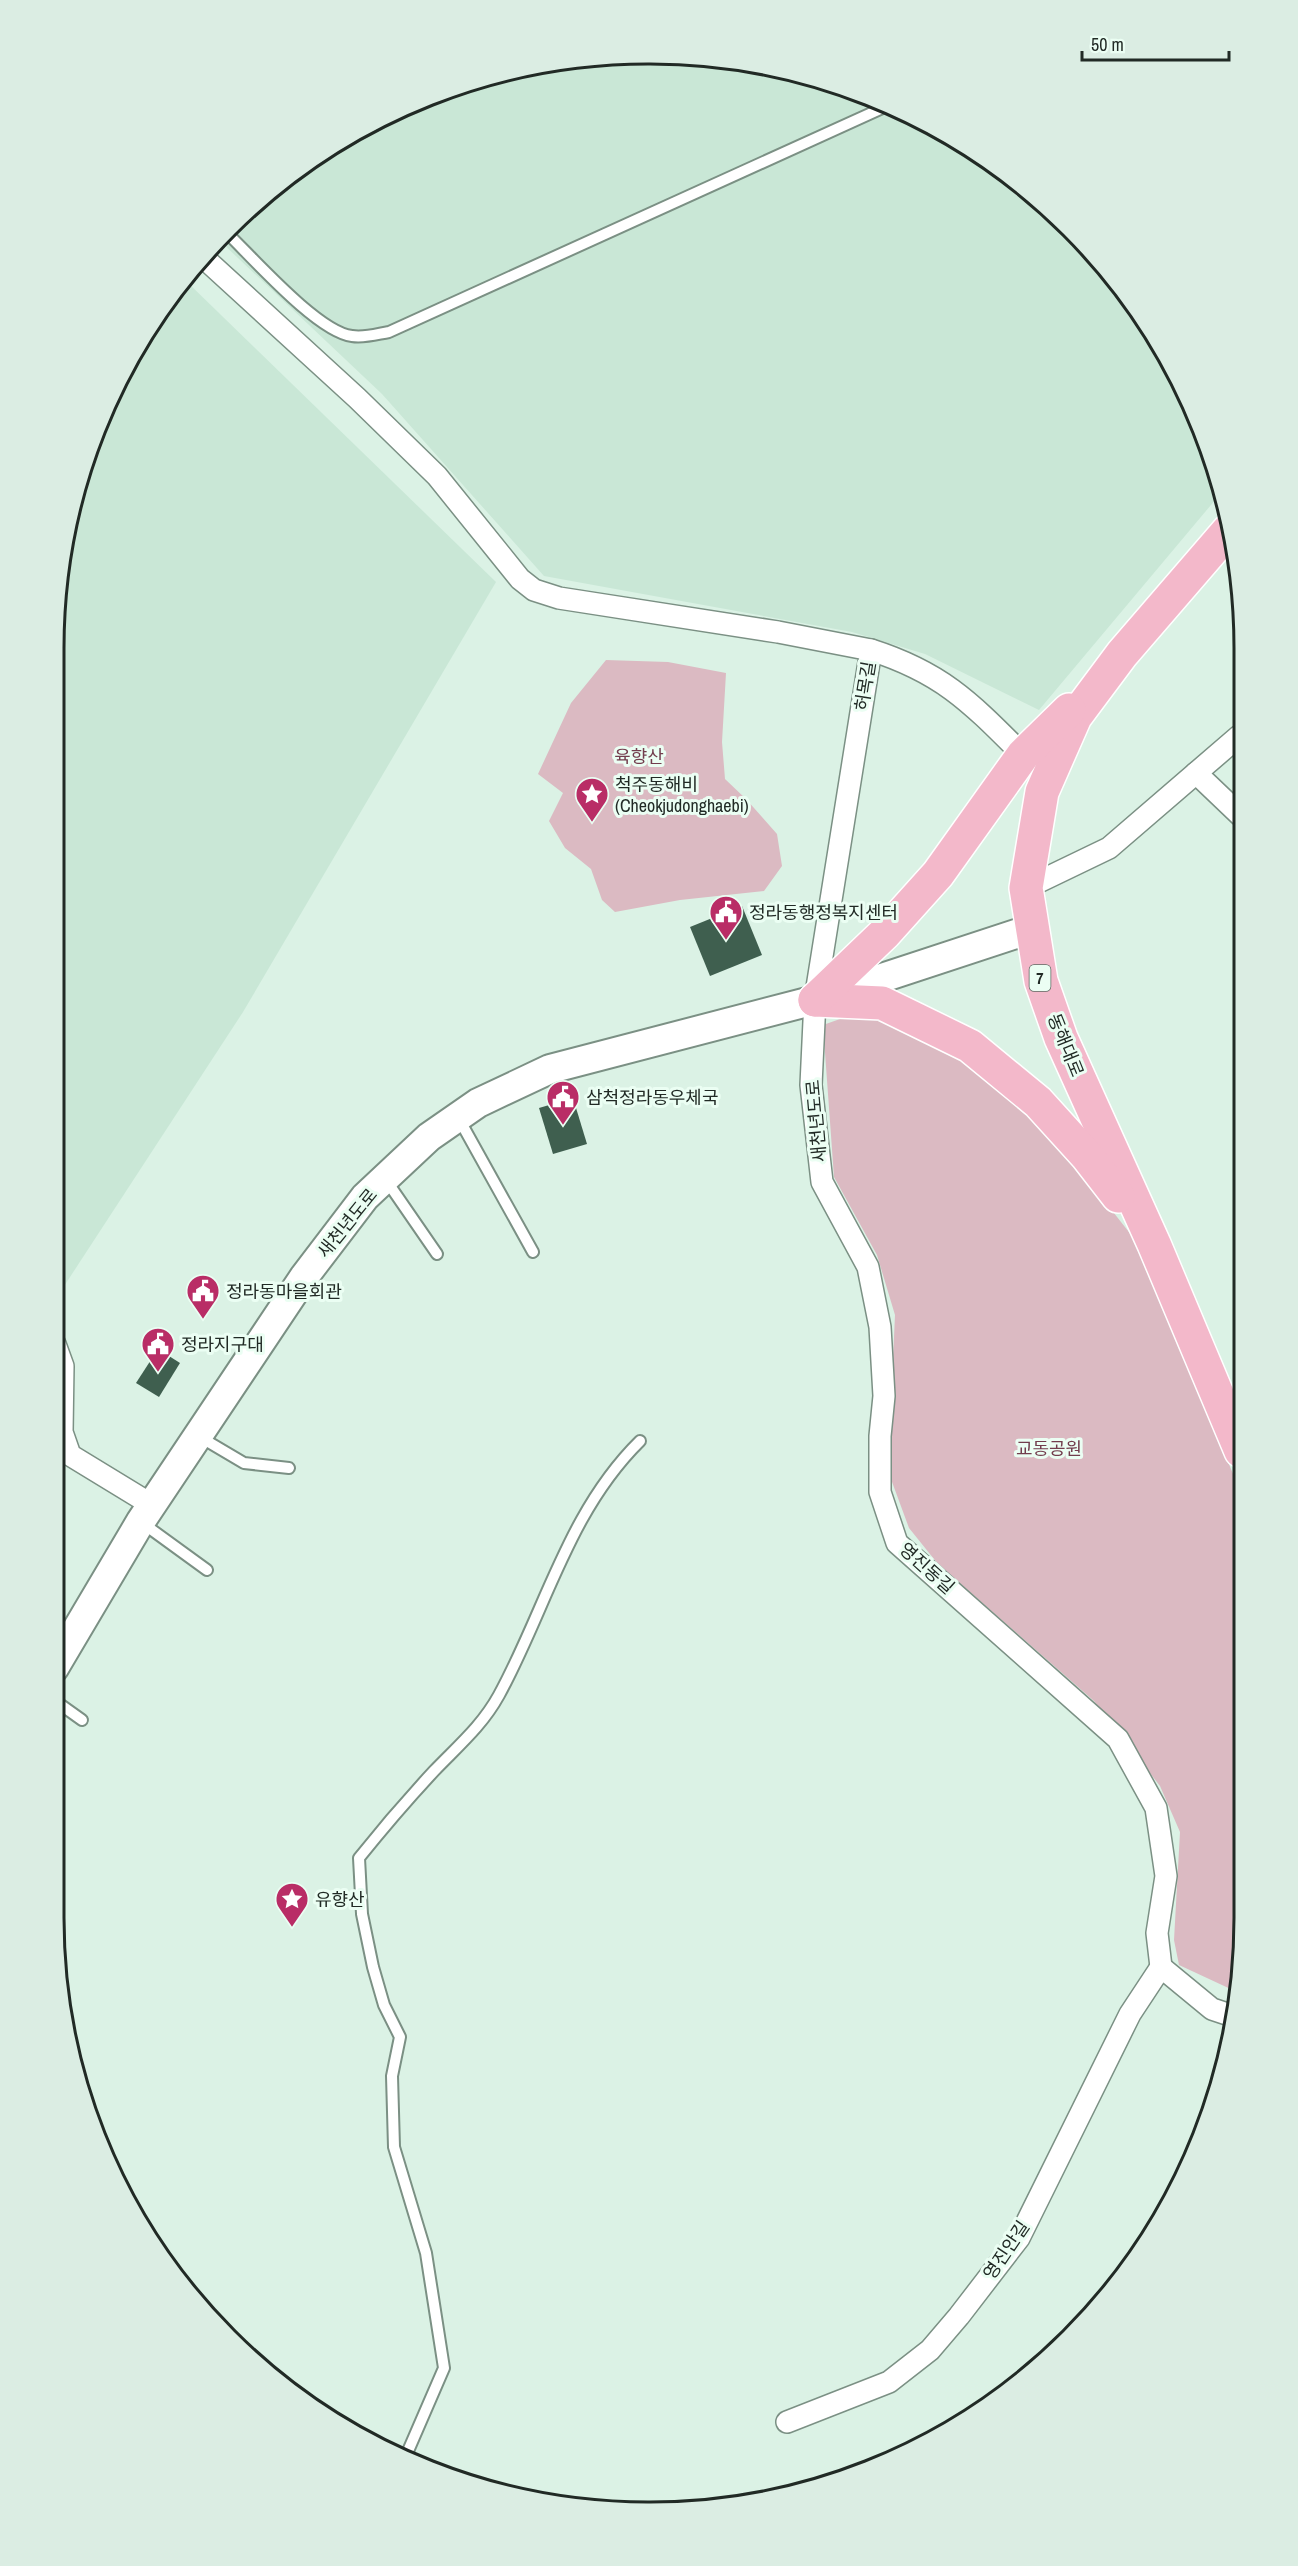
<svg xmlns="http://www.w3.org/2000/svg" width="1298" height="2566" viewBox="0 0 1298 2566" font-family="'Archivo Narrow','Noto Sans KR',sans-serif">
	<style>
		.built { fill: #c9e7d6 }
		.green { fill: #dbbac2 }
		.building { fill: #3f5f4f }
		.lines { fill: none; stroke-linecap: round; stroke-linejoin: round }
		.lane-casing { stroke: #7b9084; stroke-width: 14 }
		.street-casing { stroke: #7b9084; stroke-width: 24 }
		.secondary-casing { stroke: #7b9084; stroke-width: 32 }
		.primary-casing { stroke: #fff; stroke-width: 36 }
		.lane { stroke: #fff; stroke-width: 10 }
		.street { stroke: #fff; stroke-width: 21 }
		.secondary { stroke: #fff; stroke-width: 28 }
		.primary { stroke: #f3b8ca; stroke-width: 33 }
		.labels { text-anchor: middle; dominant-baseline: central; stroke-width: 6; stroke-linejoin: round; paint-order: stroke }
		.shield { fill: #ebfef3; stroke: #5e6a63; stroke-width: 1.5 }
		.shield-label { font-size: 16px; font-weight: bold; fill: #212a25 }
		.street-label { font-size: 18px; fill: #212a25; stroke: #ebfef3 }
		.park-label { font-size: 18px; fill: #723d4d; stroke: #ebfef3 }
		.poi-label { font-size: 18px; fill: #212a25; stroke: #ebfef3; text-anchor: start }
		.rim { fill: none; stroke: #212a25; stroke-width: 3 }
	</style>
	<rect width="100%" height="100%" fill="#dbf2e5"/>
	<g class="built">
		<path d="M688,55L803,74L912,115L1041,201L1144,318L1212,457L1221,493L1039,710L925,654L852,632L544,576L382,394L220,241L256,202L351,134L457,86L571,59Z"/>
		<path d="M184,279L496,582L243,1012L55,1300V610L74,495L115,386Z"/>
	</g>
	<g class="green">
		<path d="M606,660L668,662L726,673L722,742L725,779L746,799L777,834L782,866L764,891L680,900L615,912L602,900L591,869L565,848L549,821L563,793L538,774L571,703Z"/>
		<path d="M857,1013L893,1021L945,1046L1035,1113L1136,1241L1241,1493L1243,1956L1237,1992L1179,1965L1174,1940L1180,1832L1160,1786L1094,1701L938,1564L909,1528L888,1471L895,1315L877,1255L834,1177L823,1025Z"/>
	</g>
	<g class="building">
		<path d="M742,906L762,955L710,976L690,927Z"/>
		<path d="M573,1098L587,1144L553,1154L539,1108Z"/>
		<path d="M158,1349L180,1363L159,1397L136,1383Z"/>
	</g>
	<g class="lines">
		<g class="lane-casing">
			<g id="lane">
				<path d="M227,233C254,259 318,332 352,336C365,338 377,334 389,332L887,106"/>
				<path d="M459,1119L533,1252"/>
				<path d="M386,1180L437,1254"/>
				<path d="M200,1437L244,1463L289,1468"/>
				<path d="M141,1522L207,1570"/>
				<path d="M54,1700L82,1720"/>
				<path d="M405,2458L444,2368L426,2253L394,2147L392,2076L400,2037L384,2005L373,1967L362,1914L359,1858C383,1828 408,1799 434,1771C458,1746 482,1726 499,1695C546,1609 568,1512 640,1441"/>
			</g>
		</g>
		<g class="street-casing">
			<g id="street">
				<path d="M204,258L357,398L437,476L520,579L534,590L559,598L778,632L871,650L815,1000L811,1085L822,1182L868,1267L880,1327L884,1396L880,1436V1492L897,1543L1118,1739L1156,1808L1166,1876L1157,1933L1161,1967"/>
				<path d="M871,650C943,673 971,703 1023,755"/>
				<path d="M1196,773L1240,815"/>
				<path d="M1026,888L1109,848L1239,736"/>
				<path d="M55,1344L63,1366L62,1432L70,1455L152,1505"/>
				<path d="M1161,1967L1212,2009L1233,2016"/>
				<path d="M787,2422L889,2382L930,2350L959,2316L1019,2238L1130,2014L1161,1967"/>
			</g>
		</g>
		<g class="secondary-casing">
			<path id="secondary" d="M54,1668L141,1521L304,1277L365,1197L429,1137L478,1103L550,1069L815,1000L1031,929"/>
		</g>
		<g class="primary-casing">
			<g id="primary">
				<path d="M1229,530L1122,654L1075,717L1042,792L1026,888L1041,981L1061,1038L1154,1244L1241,1451"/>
				<path d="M815,1000L882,1003L970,1046L1038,1102L1087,1156L1118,1196"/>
				<path d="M815,1000L885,933L938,874L1023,755L1069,710"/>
			</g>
		</g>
		<use href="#lane" class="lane"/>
		<use href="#street" class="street"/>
		<use href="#secondary" class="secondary"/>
		<use href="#primary" class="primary"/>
	</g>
	<defs>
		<g id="sight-pin" transform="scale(1.725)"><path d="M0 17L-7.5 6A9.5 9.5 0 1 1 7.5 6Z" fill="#b92d66" stroke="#ebfef3"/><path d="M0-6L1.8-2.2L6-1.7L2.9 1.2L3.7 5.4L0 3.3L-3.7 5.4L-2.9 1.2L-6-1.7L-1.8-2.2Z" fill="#fff"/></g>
		<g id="civic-pin" transform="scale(1.725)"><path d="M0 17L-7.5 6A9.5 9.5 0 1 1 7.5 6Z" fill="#b92d66" stroke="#ebfef3"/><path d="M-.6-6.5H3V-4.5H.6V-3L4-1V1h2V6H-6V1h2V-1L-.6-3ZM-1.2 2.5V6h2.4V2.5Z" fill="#fff"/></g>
	</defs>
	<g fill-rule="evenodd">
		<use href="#sight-pin" x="592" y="794"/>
		<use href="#civic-pin" x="726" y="912"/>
		<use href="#civic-pin" x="563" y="1097"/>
		<use href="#civic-pin" x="203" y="1291"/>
		<use href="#civic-pin" x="158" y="1344"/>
		<use href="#sight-pin" x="292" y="1899"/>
	</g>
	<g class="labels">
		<rect class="shield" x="1029.5" y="965" width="21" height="26" rx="4.5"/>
		<g class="shield-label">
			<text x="1040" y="978">7</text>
		</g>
		<g class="street-label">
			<text transform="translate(865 686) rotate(-81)">허목길</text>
			<text transform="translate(1066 1045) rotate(68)">동해대로</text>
			<text transform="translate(816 1121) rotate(-95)">새천년도로</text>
			<text transform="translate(347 1223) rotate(-51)">새천년도로</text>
			<text transform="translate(927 1568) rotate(42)">영진동길</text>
			<text transform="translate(1006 2250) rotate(-56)">영진안길</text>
		</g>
		<g class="park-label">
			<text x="639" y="756">육향산</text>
			<text x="1049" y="1448">교동공원</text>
		</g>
		<g class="poi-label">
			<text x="615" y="784">척주동해비<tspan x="615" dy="21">(Cheokjudonghaebi)</tspan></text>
			<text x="749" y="912">정라동행정복지센터</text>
			<text x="586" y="1097">삼척정라동우체국</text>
			<text x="226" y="1291">정라동마을회관</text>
			<text x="181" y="1344">정라지구대</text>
			<text x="315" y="1899">유향산</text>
		</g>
	</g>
	<path d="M0 0H1298V2566H0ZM648 64H650A584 584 0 0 1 1234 648V1918A584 584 0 0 1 650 2502H648A584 584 0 0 1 64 1918V648A584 584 0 0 1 648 64Z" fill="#dbede3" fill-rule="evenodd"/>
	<path class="rim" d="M648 64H650A584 584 0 0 1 1234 648V1918A584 584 0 0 1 650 2502H648A584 584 0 0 1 64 1918V648A584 584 0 0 1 648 64Z"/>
	<path d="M1082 51v9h147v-9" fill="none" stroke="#212a25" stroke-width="3"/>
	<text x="1091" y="51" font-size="18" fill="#212a25" stroke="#ebfef3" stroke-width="4.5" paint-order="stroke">50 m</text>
</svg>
